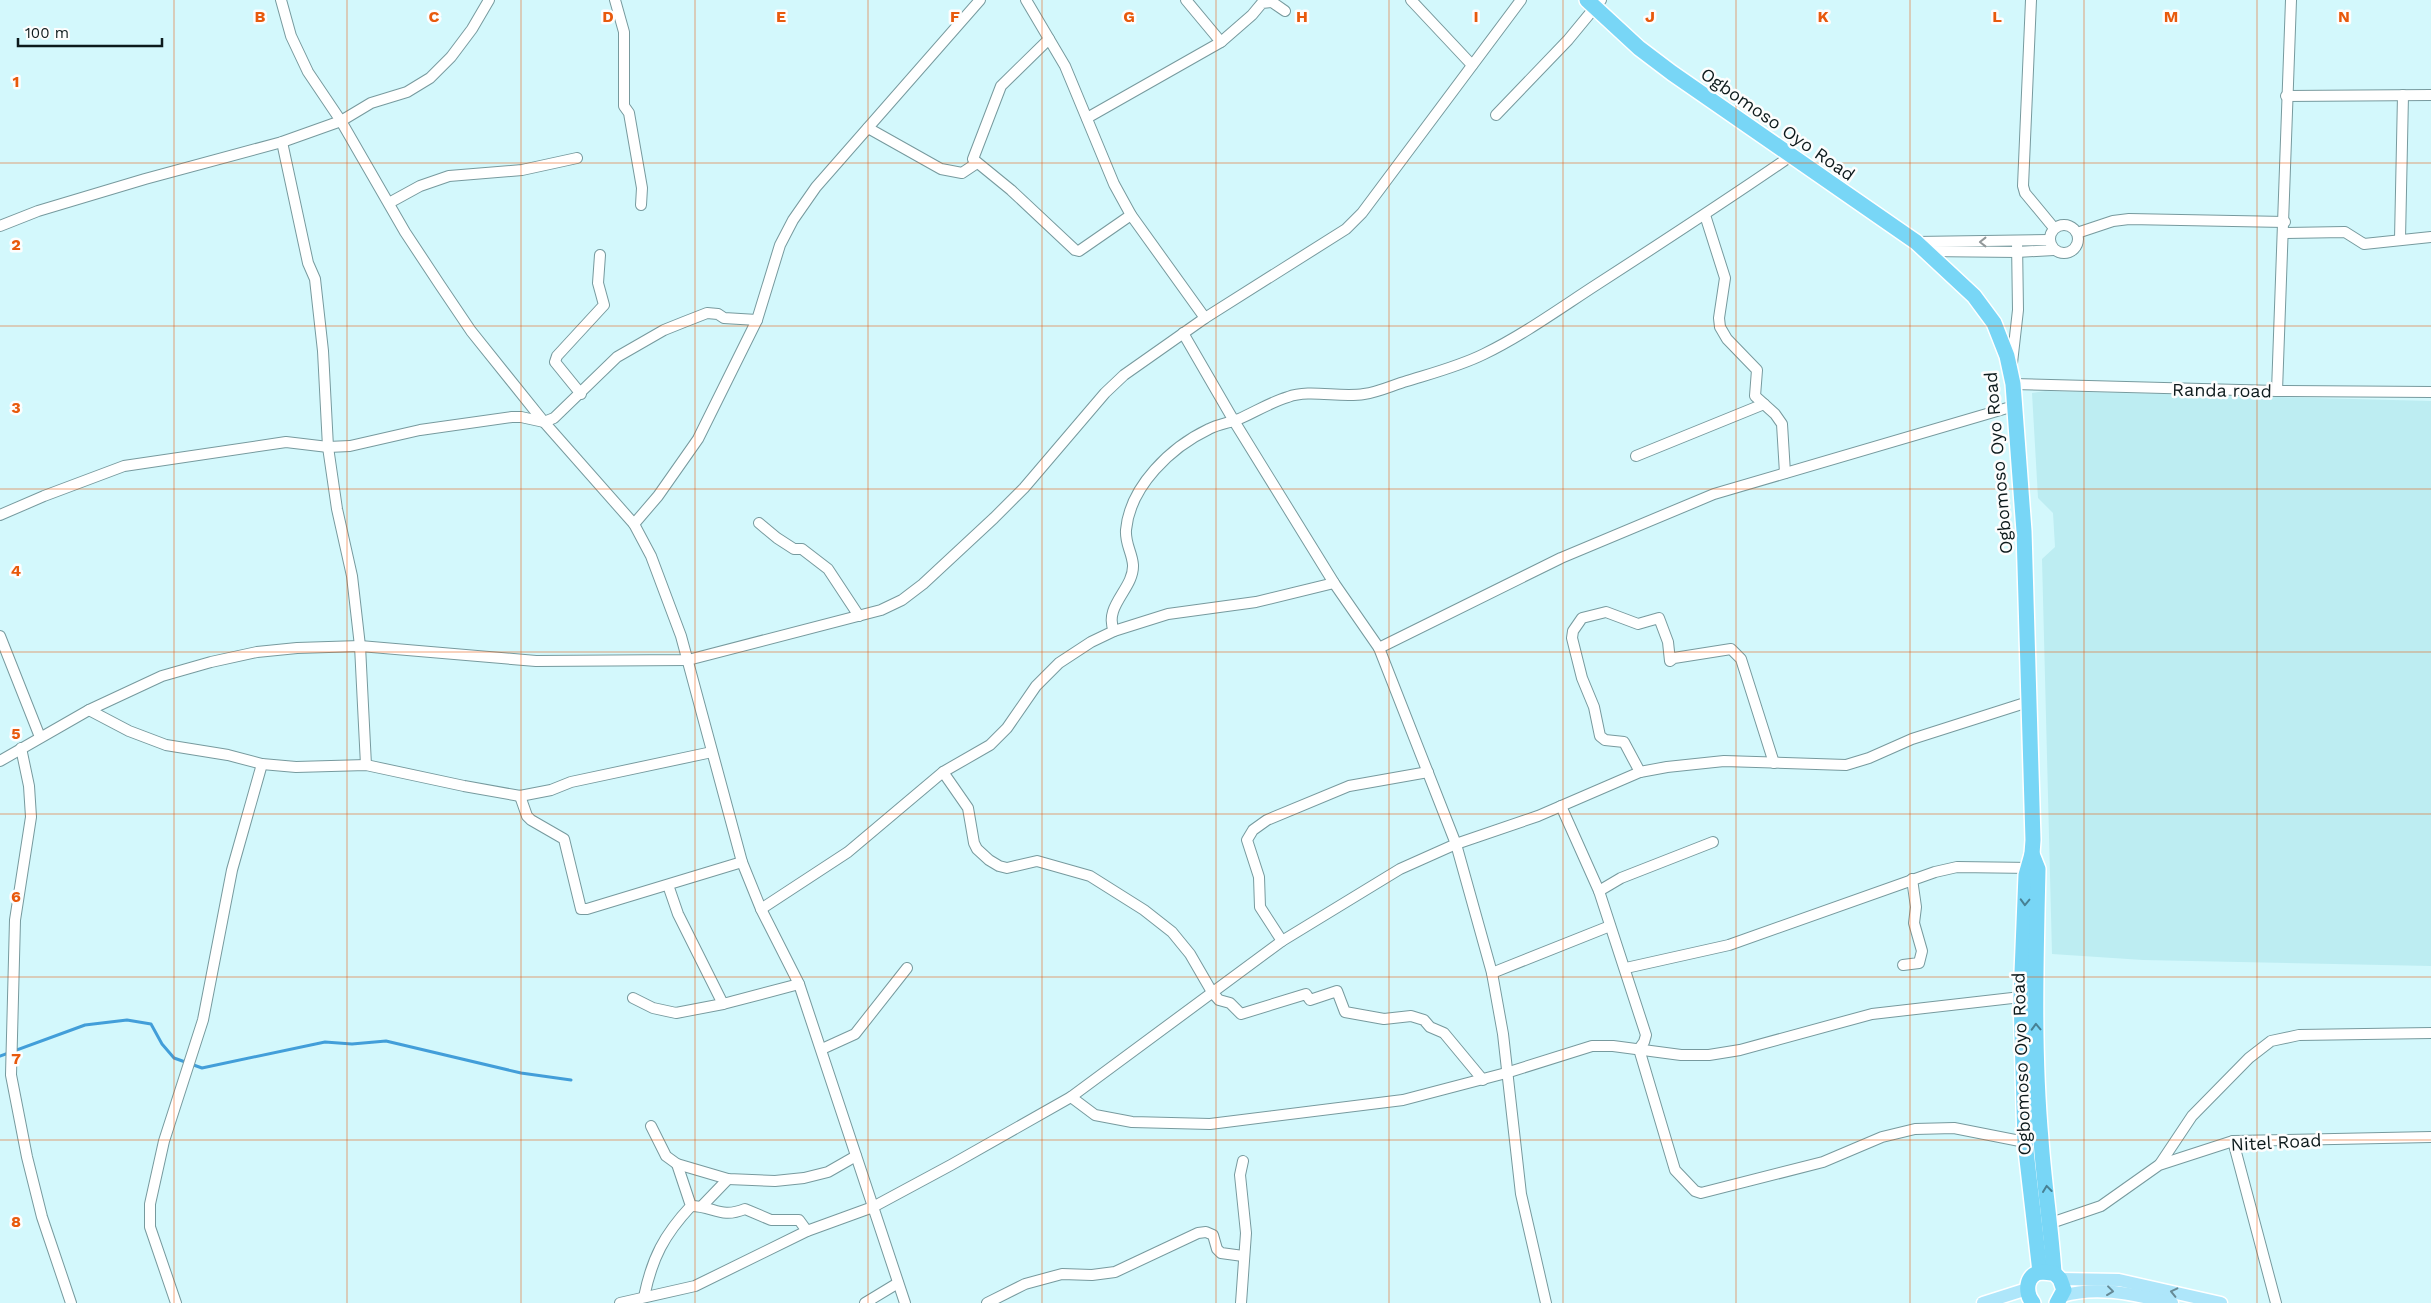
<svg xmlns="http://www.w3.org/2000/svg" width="2431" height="1303" viewBox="0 0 2431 1303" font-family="'Work Sans',sans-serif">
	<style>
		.built { fill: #bdedf2 }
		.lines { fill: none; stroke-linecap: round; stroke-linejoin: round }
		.stream { stroke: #429ed9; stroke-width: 3 }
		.minor-casing { stroke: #779a9e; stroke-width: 12 }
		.major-casing { stroke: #fff; stroke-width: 15 }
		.highway-casing { stroke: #fff; stroke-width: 18 }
		.minor { stroke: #fff; stroke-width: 10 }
		.major { stroke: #aee6fa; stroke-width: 12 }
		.highway { stroke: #78d6f6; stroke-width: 15 }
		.oneway { stroke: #929899 }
		.oneway2 { stroke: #488194 }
		.oneway3 { stroke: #668a96 }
		.grid { fill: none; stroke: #e8590c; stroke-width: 1; stroke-opacity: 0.55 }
		.labels { text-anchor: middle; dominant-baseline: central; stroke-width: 5; stroke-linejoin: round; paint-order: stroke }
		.street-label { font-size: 18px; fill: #0d1a1c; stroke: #fdfdfd }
		.grid-label { font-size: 16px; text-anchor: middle; font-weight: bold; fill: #e8590c; stroke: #fdfdfd; stroke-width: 5; stroke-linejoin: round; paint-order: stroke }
	</style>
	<rect width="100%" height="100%" fill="#d3f8fc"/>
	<path class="built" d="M2045,391L2431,401V966L2143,960L2052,954L2042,559L2055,547L2053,513L2038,498L2032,393Z"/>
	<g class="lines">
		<path class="stream" d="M0,1056L85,1025L127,1020L151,1024L162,1044L174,1058L202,1068L325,1042L352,1044L386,1041L521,1073L571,1080"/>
		<g class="minor-casing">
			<g id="minor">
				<path d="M281,0L291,36L308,72L341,121L405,232L440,285L471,331L544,422L634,524L651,556L681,636L742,862L761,909L799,984L905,1303"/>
				<path d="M615,0L624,32V106L629,113L642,188L641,205"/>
				<path d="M1026,0L1065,66L1114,184L1131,215L1205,318"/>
				<path d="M1186,0L1221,42"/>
				<path d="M1411,0L1472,65"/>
				<path d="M2031,0L2023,186L2025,193L2054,228"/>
				<path d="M1049,39L1001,86L973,159L1011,190L1075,250L1079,251L1131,215"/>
				<path d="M2286,96L2431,95"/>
				<path d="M1496,115L1568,40L1601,0"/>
				<path d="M1087,118L1221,42L1252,15L1262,3L1272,2L1285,11"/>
				<path d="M868,128L941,169L962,173L977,163"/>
				<path d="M282,142L308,263L315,279L323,351L328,447L337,509L352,576L360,646L366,765"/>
				<path d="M389,203L420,186L449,176L522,170L577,158"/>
				<path d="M1705,215L1725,278L1719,318L1720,327L1727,339L1757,370L1755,396L1775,414L1782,424L1785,473"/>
				<circle cx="2064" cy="239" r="14"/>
				<path d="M0,226L38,211L145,179L282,142L341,121L371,103L407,92L430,78L451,57L472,29L489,0"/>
				<path d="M2077,233L2113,221L2129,219L2285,222"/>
				<path d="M2284,233L2345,232L2364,244L2431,237"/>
				<path d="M2400,239L2403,95"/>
				<path d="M1916,242L2049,240"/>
				<path d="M1926,251L2017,252L2054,250"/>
				<path d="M2012,363L2018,310L2017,242"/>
				<path d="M2013,384L2277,391L2431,392"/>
				<path d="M2277,391L2291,0"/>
				<path d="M581,394L555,362L557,356L604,305L598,283L600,255"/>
				<path d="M1636,456L1764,404"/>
				<path d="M0,515L44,496L124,466L286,442L328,447L350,446L420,430L512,417H521L544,422L554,418L617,357L664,330L684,322L707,313L718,314L724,318L757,320"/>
				<path d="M759,523L777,538L794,549H802L828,569L859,616"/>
				<path d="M634,524L658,496L698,439L757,320L780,245L793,220L816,187L980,0"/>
				<path d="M1114,631C1103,606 1134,589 1133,565C1132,552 1125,544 1126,530C1130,486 1171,447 1209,429C1218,424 1229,423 1239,419C1255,412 1271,402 1288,397C1309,389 1340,398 1364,394C1379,392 1393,385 1407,381C1433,373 1460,366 1484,354C1523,335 1559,309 1596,285C1661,243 1727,200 1791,156"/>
				<path d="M0,636L40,737"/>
				<path d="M1379,648L1561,558L1714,494L2014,406"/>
				<path d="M89,710L129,731L166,745L228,755L262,764L296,767L366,765L464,786L520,796L551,790L571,782L712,752"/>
				<path d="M21,748L29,786L31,817L15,920L11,1075L27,1157L42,1217L71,1303"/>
				<path d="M0,761L89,710L162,676L211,662L257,652L297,648L360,646L536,661L688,660L881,610L902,600L923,584L994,518L1024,488L1105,393L1124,375L1205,318L1346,229L1362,213L1521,0"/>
				<path d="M943,772L968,808L974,843L977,849L989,860L999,866L1007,868L1037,861L1090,876L1144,910L1172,932L1190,954L1212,992L1219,1000L1230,1003L1241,1014L1306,994L1310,1000L1337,991L1345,1012L1384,1019L1411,1016L1424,1020L1430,1027L1444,1033L1483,1080"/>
				<path d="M1640,772L1624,742L1605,740L1600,736L1594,707L1582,678L1572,638L1573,631L1582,618L1606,612L1638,624L1659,618L1668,642L1670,661L1674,658L1731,649L1741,659L1774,763"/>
				<path d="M520,796L527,816L531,820L564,839L581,909H587L742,862"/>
				<path d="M1561,806L1599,891L1646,1035L1644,1042L1639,1049L1675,1170L1695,1191L1701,1193L1823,1162L1882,1137L1915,1129L1954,1128L2025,1142"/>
				<path d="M668,885L678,914L723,1004"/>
				<path d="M1599,891L1621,878L1713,842"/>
				<path d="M761,909L848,852L943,772L990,745L1007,728L1036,686L1059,663L1091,642L1114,631L1168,614L1256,602L1334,583"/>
				<path d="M1282,941L1260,907L1259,877L1247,840L1253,830L1267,820L1349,786L1428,772"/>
				<path d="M1903,965L1919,963L1922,951L1914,923L1916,907L1912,879"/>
				<path d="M1626,968L1729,945L1935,872L1957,867L2032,868"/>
				<path d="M1492,973L1610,926"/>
				<path d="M633,998L653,1008L676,1013L723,1004L799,984"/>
				<path d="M822,1049L855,1034L907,968"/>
				<path d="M1071,1097L1095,1115L1132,1122L1210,1124L1403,1100L1506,1073L1592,1046H1613L1681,1055H1709L1740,1050L1872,1014L2021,997"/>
				<path d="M651,1126L666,1156L677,1164L728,1179L775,1181L804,1178L828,1172L856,1156"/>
				<path d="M2233,1141L2276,1303"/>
				<path d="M2160,1164L2192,1116L2249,1058L2271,1041L2299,1035L2431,1033"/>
				<path d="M691,1206C714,1206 720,1219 745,1209L771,1220H799L807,1231"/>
				<path d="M702,1206L728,1179"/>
				<path d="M2051,1223L2101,1206L2159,1165L2233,1141L2431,1137"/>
				<path d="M644,1297C652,1258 664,1235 691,1206L677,1164"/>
				<path d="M176,1303L150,1227V1204L164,1141L203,1020L232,870L262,764"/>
				<path d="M620,1303L695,1286L807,1231L873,1207L951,1165L1071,1097L1282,941L1400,869L1456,844L1379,648L1334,583L1234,421L1183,333"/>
				<path d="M865,1303L898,1283"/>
				<path d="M987,1303L1025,1284L1062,1274L1092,1275L1115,1272L1198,1233L1206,1232L1213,1235L1217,1249L1221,1253L1243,1256"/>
				<path d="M1241,1303L1246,1233L1240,1175L1243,1161"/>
				<path d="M1546,1303L1521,1194L1503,1034L1492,973L1456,844L1538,816L1640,772L1667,767L1724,761L1846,765L1869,758L1912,739L2028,702"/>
			</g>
		</g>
		<g class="major-casing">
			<g id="major">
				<path d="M2060,1279L2119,1280L2221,1303"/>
				<path d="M2062,1296C2099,1285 2135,1295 2172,1303"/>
				<path d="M1983,1303L2027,1289"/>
			</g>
		</g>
		<g class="highway-casing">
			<g id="highway">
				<path d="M1587,0L1639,48L1672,73L1916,242L1974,296L1994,323L2007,356L2013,384L2024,531L2033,840L2032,854L2026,875L2021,997L2025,1142L2040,1272"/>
				<path d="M2032,854L2038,869C2036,959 2033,1050 2041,1140C2044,1184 2051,1228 2054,1273"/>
				<path d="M2033,1303C2025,1293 2025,1275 2041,1272C2045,1272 2050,1273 2054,1273L2060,1279L2064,1290L2057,1303"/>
			</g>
		</g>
		<use href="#minor" class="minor"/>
		<use href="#major" class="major"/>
		<use href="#highway" class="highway"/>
	</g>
	<defs><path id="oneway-chevron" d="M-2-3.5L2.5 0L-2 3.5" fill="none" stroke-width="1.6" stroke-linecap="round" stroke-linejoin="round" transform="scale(1.25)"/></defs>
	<use class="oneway" href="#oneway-chevron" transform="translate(1983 242) rotate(180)"/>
	<g class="oneway2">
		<use href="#oneway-chevron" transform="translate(2025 902) rotate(92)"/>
		<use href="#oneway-chevron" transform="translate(2036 1027) rotate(-92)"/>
		<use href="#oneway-chevron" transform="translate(2047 1189) rotate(-97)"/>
	</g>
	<g class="oneway3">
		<use href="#oneway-chevron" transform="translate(2110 1291) rotate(7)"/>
		<use href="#oneway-chevron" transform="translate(2174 1292) rotate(-167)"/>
	</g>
	<path class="grid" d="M174,0V1303M347,0V1303M521,0V1303M695,0V1303M868,0V1303M1042,0V1303M1216,0V1303M1389,0V1303M1563,0V1303M1736,0V1303M1910,0V1303M2084,0V1303M2257,0V1303M0,163H2431M0,326H2431M0,489H2431M0,652H2431M0,814H2431M0,977H2431M0,1140H2431"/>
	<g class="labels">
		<g class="street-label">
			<text transform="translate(1778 124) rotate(35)">Ogbomoso Oyo Road</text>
			<text transform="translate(2222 390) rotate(1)">Randa road</text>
			<text transform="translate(1998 463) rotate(-95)">Ogbomoso Oyo Road</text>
			<text transform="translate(2021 1064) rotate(-92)">Ogbomoso Oyo Road</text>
			<text transform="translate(2276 1142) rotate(-3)">Nitel Road</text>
		</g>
	</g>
	<g class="grid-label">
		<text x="260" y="22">B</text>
		<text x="434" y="22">C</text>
		<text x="608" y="22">D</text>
		<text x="781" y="22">E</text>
		<text x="955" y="22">F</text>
		<text x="1129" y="22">G</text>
		<text x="1302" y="22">H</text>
		<text x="1476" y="22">I</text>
		<text x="1650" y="22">J</text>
		<text x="1823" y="22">K</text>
		<text x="1997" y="22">L</text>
		<text x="2171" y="22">M</text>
		<text x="2344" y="22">N</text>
		<text x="16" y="87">1</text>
		<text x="16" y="250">2</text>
		<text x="16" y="413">3</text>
		<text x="16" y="576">4</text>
		<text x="16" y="739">5</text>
		<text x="16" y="902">6</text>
		<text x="16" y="1064">7</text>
		<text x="16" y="1227">8</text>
	</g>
	<path d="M18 38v8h144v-8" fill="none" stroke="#0d1a1c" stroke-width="2.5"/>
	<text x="25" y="38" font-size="15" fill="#0d1a1c" stroke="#fdfdfd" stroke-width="4" paint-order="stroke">100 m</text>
</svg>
